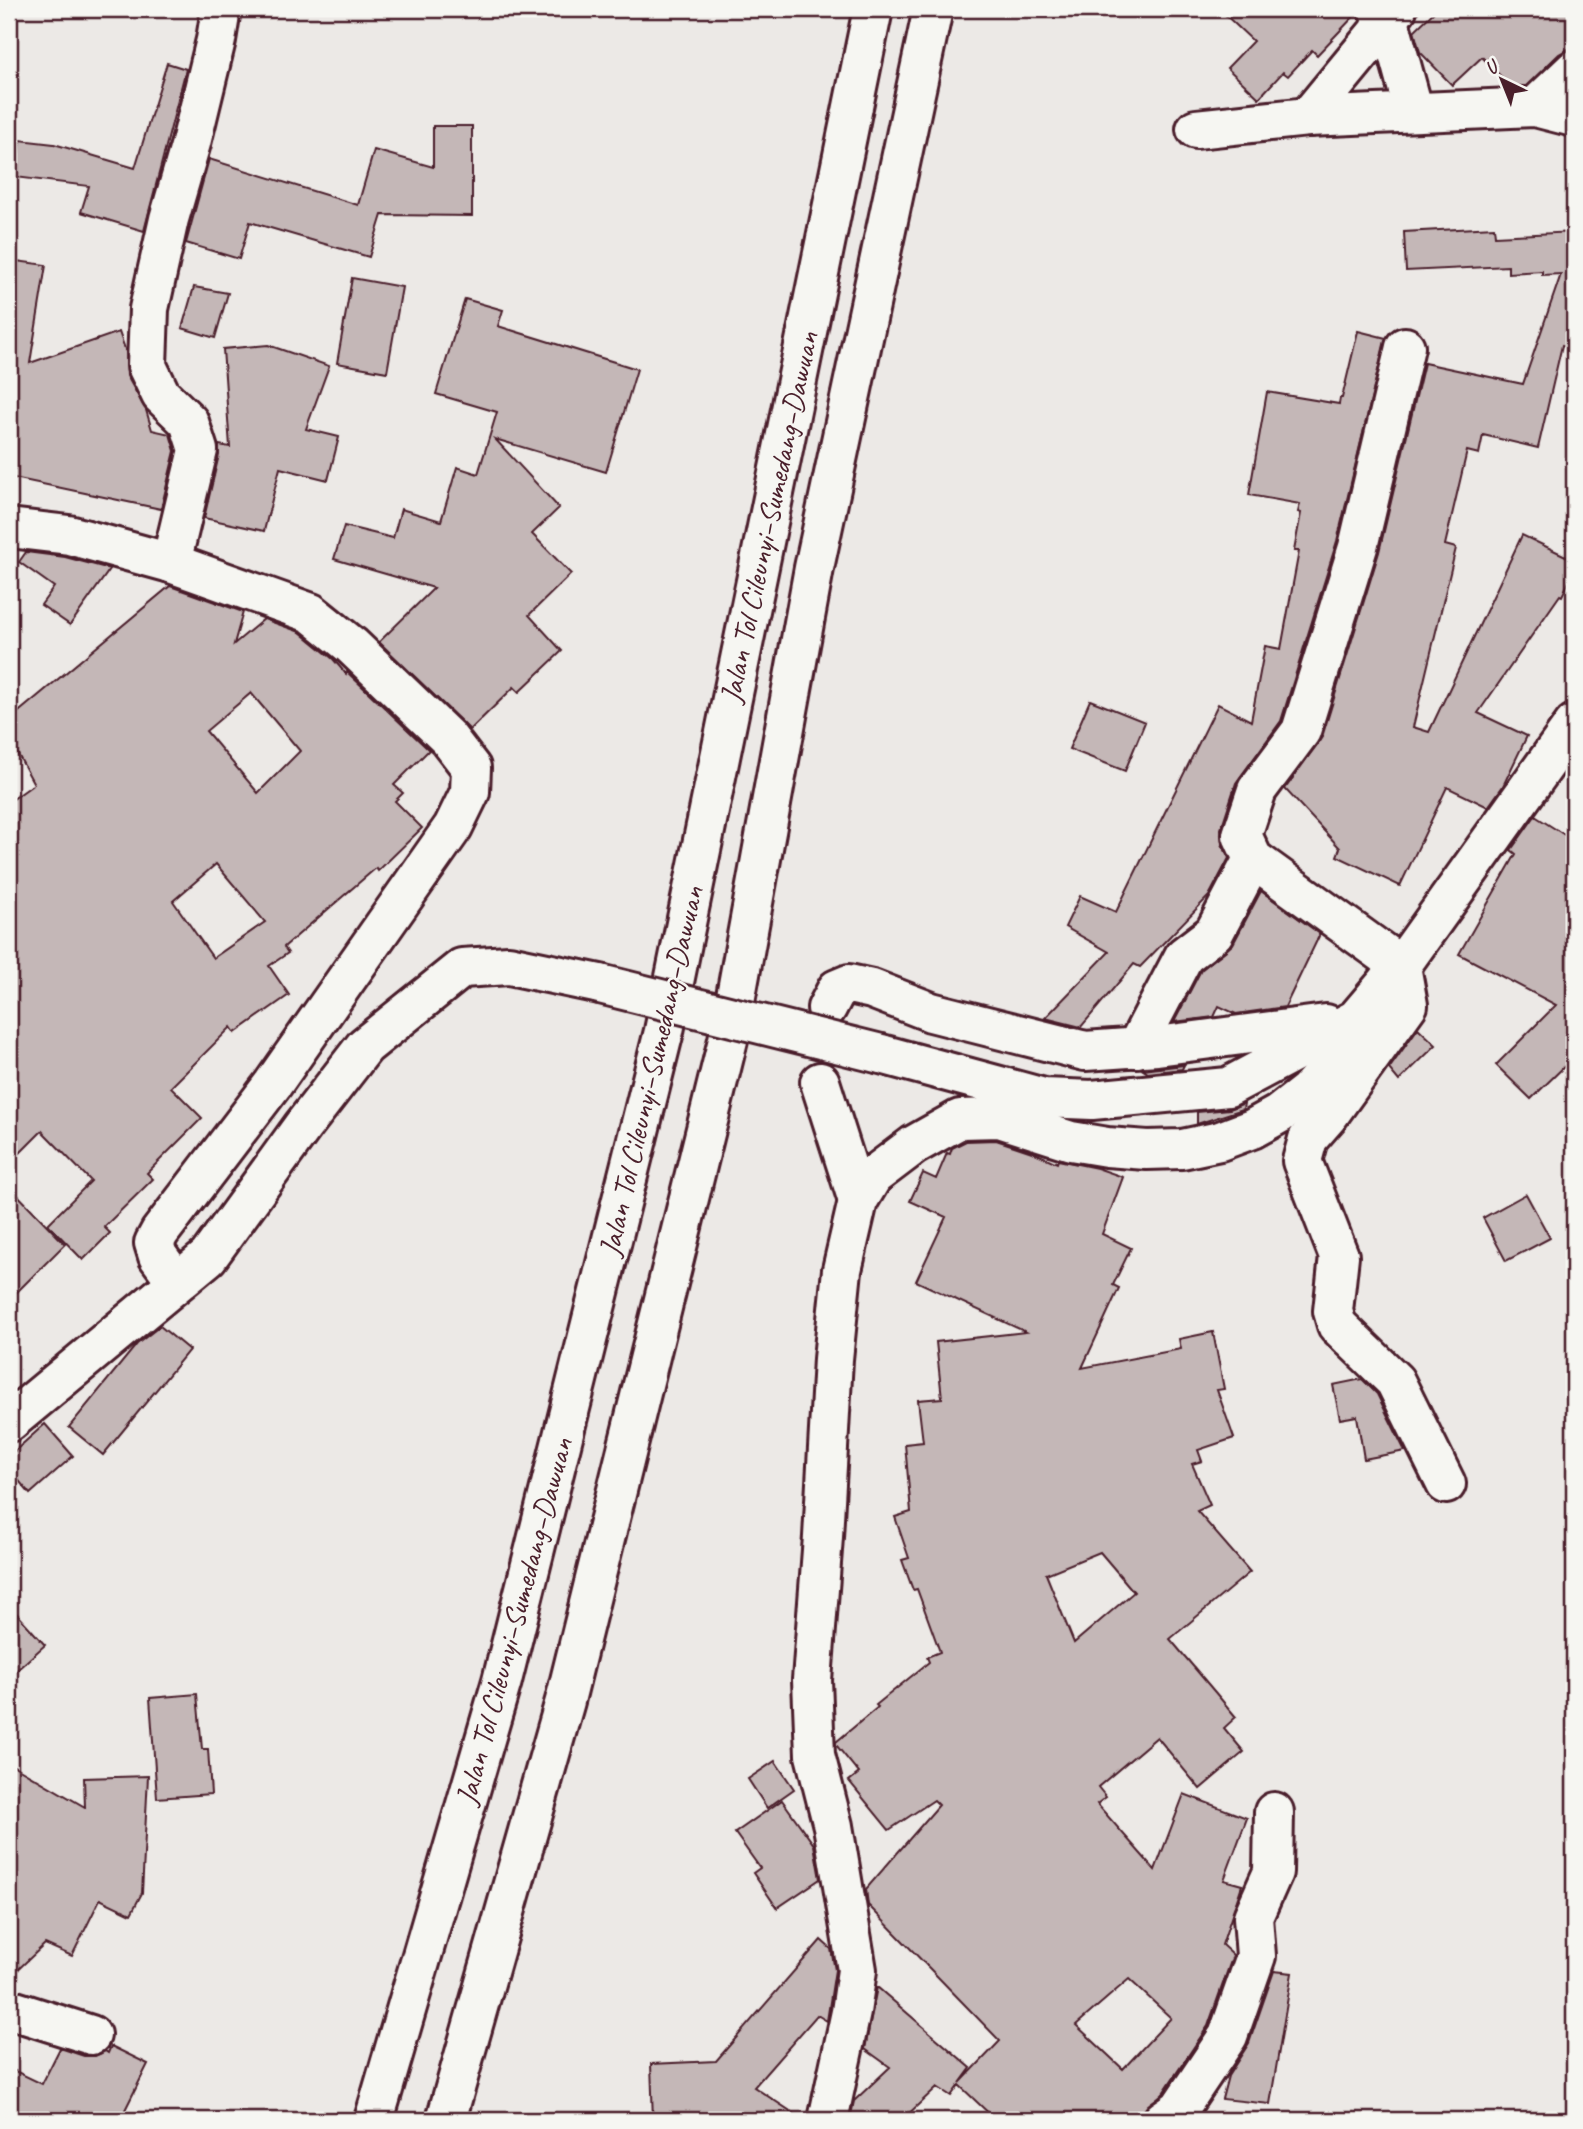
<svg xmlns="http://www.w3.org/2000/svg" width="1583" height="2129" viewBox="0 0 1583 2129" font-family="Caveat,sans-serif">
	<style>
		.building { fill: #c4b7b7; stroke: #4a1f2b; stroke-width: 2; fill-rule: evenodd }
		.lines { fill: none; stroke-linecap: round; stroke-linejoin: round }
		.minor-casing { stroke: #4a1f2b; stroke-width: 44 }
		.highway-casing { stroke: #4a1f2b; stroke-width: 44 }
		.minor { stroke: #f6f6f2; stroke-width: 38 }
		.highway { stroke: #f6f6f2; stroke-width: 38 }
		.minor-bridge-casing { stroke: #4a1f2b; stroke-width: 44; stroke-linecap: butt }
		.minor-bridge { stroke: #f6f6f2; stroke-width: 38 }
		.labels { text-anchor: middle; dominant-baseline: central; stroke-width: 5; stroke-linejoin: round; paint-order: stroke }
		.street-label { font-size: 30px; fill: #4a1f2b; stroke: #f6f6f2 }
	</style>
	<rect width="100%" height="100%" fill="#ece9e6"/>
	<filter id="ink" filterUnits="userSpaceOnUse"><feTurbulence type="fractalNoise" baseFrequency=".0143" numOctaves="2"/><feDisplacementMap in="SourceGraphic" scale="14" xChannelSelector="R" yChannelSelector="G"/><feConvolveMatrix kernelMatrix="1 2 1 2 8 2 1 2 1" color-interpolation-filters="sRGB"/></filter>
	<g filter="url(#ink)">
		<g class="building">
			<path d="M1219,9H1357V13L1317,55L1312,50L1288,76L1283,72L1259,98L1227,68L1253,41Z"/>
			<path d="M1437,9H1574V49H1568L1559,54L1526,86H1510L1482,57L1452,85L1420,52L1414,31Z"/>
			<path d="M167,63L186,69L144,231L81,212L89,186L15,177L20,140L54,144L135,168Z"/>
			<path d="M433,126H472V216L382,215L369,257L250,222L239,259L186,243L209,159L358,205L374,150L433,167Z"/>
			<path d="M1494,227L1495,236L1574,232V349L1562,345L1538,448L1483,435L1479,454L1467,451L1445,545L1456,548L1413,727L1429,732L1522,535L1574,560V571L1562,596L1560,595L1478,713L1527,736L1503,786L1488,807L1447,787L1400,886L1337,856L1340,848L1285,789L1322,737L1379,552L1424,363L1523,384L1561,274L1542,275V271L1508,273V266L1406,271L1404,232Z"/>
			<path d="M9,260L46,265L30,363L119,332L126,352L127,376L146,410L152,430L170,434L175,451L161,509L9,477Z"/>
			<path d="M352,278L402,287L387,372L337,363Z"/>
			<path d="M194,287L228,293L215,338L182,328Z"/>
			<path d="M465,299L503,310L498,326L637,369L606,472L495,439L559,508L532,534L571,574L529,615L562,651L519,692L514,687L470,730L379,642L434,588L334,559L344,526L393,538L401,509L441,521L457,467L478,474L497,412L436,394Z"/>
			<path d="M1358,331L1386,338L1337,541L1281,721L1236,783L1221,829L1222,844L1229,858L1209,896L1140,967L1134,964L1081,1027L1045,1018L1109,952L1065,927L1080,896L1116,912L1218,704L1251,721L1265,646L1281,649L1299,551H1294L1301,513L1298,512L1300,504L1249,495L1267,392L1339,404L1340,398H1342Z"/>
			<path d="M268,345L329,366L306,429L339,437L328,480L280,468L264,531L204,518L219,455V445L230,447L223,349Z"/>
			<path d="M26,552L65,557L110,569L70,625L41,605L54,587L19,562Z"/>
			<path d="M170,586L243,612L234,644L264,619L300,632L333,659L346,674L347,672L429,750L394,785L403,793L395,801L422,828L378,871L376,868L284,947L288,953L269,966L289,995L235,1033L231,1027L171,1087L202,1118L147,1173L153,1179L104,1227L110,1233L83,1260L48,1224L91,1181L42,1131L9,1164V802L34,784L9,738V720ZM251,693L300,751L258,793L206,731ZM216,864L265,922L213,958L173,901Z"/>
			<path d="M1090,700L1145,722L1125,771L1069,749Z"/>
			<path d="M1535,816L1574,841V1057L1531,1099L1496,1065L1556,1005L1459,954L1516,854L1511,850Z"/>
			<path d="M1261,891L1320,934L1285,1007L1236,1014L1219,1006L1214,1017L1174,1022L1201,970L1233,944Z"/>
			<path d="M1418,1028L1436,1045L1399,1081L1389,1069Z"/>
			<path d="M1184,1065L1182,1069L1148,1073L1143,1070Z"/>
			<path d="M1244,1103L1243,1109L1197,1124V1112L1230,1109Z"/>
			<path d="M996,1140L1035,1153L1057,1163L1058,1160L1097,1168L1123,1177L1102,1234L1131,1248L1113,1285L1119,1288L1082,1368L1181,1349L1179,1339L1213,1332L1224,1389L1217,1390L1234,1438L1198,1450L1202,1461L1192,1464L1210,1505L1197,1511L1250,1572L1170,1639L1236,1717L1224,1728L1244,1752L1200,1789L1157,1737L1098,1787L1106,1797L1097,1804L1155,1870L1184,1794L1247,1818L1224,1880L1242,1885L1222,1945L1233,1955L1208,2026L1163,2093L1144,2110L1141,2120H996L959,2085L951,2096L937,2087L902,2120H850L854,2101L890,2067L865,2049L877,1987L971,2068L960,2083L1000,2041L868,1905L866,1889L939,1805L934,1800L889,1830L849,1781L859,1773L836,1745V1742L878,1707L876,1705L929,1662L927,1657L940,1652L917,1589L913,1590L902,1560L909,1558L895,1517L911,1512L905,1444L923,1442L918,1400L942,1398L936,1342L1026,1332L916,1281L946,1217L910,1201L923,1173L936,1179L947,1153L950,1154L952,1148L966,1141ZM1100,1552L1134,1592L1074,1643L1046,1574ZM1129,1979L1171,2018L1123,2069L1076,2025Z"/>
			<path d="M9,1186L65,1244L9,1300Z"/>
			<path d="M1526,1194L1550,1238L1506,1261L1483,1218Z"/>
			<path d="M160,1326L189,1350L103,1455L69,1427L137,1344Z"/>
			<path d="M1362,1379L1377,1394L1405,1451L1364,1459L1357,1416L1340,1419L1333,1385Z"/>
			<path d="M45,1424L73,1456L30,1494L9,1469V1456Z"/>
			<path d="M9,1605L45,1645L9,1677Z"/>
			<path d="M197,1694L202,1749H208L211,1794L157,1798L150,1698Z"/>
			<path d="M775,1761L794,1789L767,1808L748,1779Z"/>
			<path d="M9,1763L85,1807L84,1778L148,1776L142,1893L131,1914L100,1899L72,1956L45,1944L9,1978Z"/>
			<path d="M782,1800L814,1845L820,1879L777,1908L753,1873L760,1868L735,1833Z"/>
			<path d="M821,1940L831,1949L835,1970L827,2021L817,2015L754,2087L804,2120H653L651,2064L716,2061Z"/>
			<path d="M1274,1971L1292,1973L1270,2104L1222,2099L1228,2076L1249,2043Z"/>
			<path d="M111,2046L148,2064L120,2120H9V2068L42,2084L60,2048L84,2056H95L105,2051L108,2053Z"/>
		</g>
		<g class="lines">
			<g class="minor-casing">
				<g id="minor">
					<path d="M1378,9L1388,17L1414,112"/>
					<path d="M1535,107L1574,70"/>
					<path d="M1308,117L1397,9"/>
					<path d="M1196,129L1308,117L1535,107L1574,117"/>
					<path d="M1405,347L1358,547L1301,731L1257,790L1242,835L1253,859L1401,966L1408,1005L1329,1115L1308,1139L1302,1161L1339,1256L1333,1311L1337,1325L1395,1381L1446,1484"/>
					<path d="M9,528L69,535L171,563L311,613L352,646L448,738L471,768L470,792L453,827L273,1084L160,1232L154,1243L158,1256L177,1282"/>
					<path d="M171,563L198,450L189,422L161,395L147,366L149,309L169,219L191,143L216,40L221,9"/>
					<path d="M827,1008L837,989L849,984L872,989L931,1012L1085,1051L1157,1046L1326,1024"/>
					<path d="M1136,1048L1184,956L1214,933L1253,859"/>
					<path d="M881,1054L1044,1098L1092,1100L1228,1087L1356,1019L1401,966L1574,724"/>
					<path d="M820,1082L858,1201"/>
					<path d="M9,1422L208,1257L303,1126L365,1046L462,968L509,965L600,984"/>
					<path d="M9,2009L91,2035"/>
					<path d="M828,2120L851,2012L857,1970L833,1826L815,1755L812,1680L823,1537L833,1359L842,1270L858,1201L873,1176L914,1145L960,1119L999,1118L1071,1141L1107,1147L1147,1150L1182,1149L1220,1141L1252,1129L1279,1114L1307,1092L1329,1068L1356,1019"/>
					<path d="M1163,2120L1179,2109L1228,2036L1256,1956L1253,1917L1273,1872L1274,1812"/>
				</g>
			</g>
			<g class="highway-casing">
				<g id="highway">
					<path d="M374,2120L502,1681L664,1031L873,9"/>
					<path d="M446,2120L565,1701L728,1040L814,568L933,9"/>
				</g>
			</g>
			<use href="#minor" class="minor"/>
			<use href="#highway" class="highway"/>
			<g class="minor-bridge-casing">
				<path id="minor-bridge" d="M600,984L881,1054"/>
			</g>
			<use href="#minor-bridge" class="minor-bridge"/>
		</g>
	</g>
	<g class="labels">
		<g class="street-label">
			<text transform="translate(769 517) rotate(-78)">Jalan Tol Cileunyi–Sumedang–Dawuan</text>
			<text transform="translate(651 1071) rotate(-77)">Jalan Tol Cileunyi–Sumedang–Dawuan</text>
			<text transform="translate(514 1621) rotate(-75)">Jalan Tol Cileunyi–Sumedang–Dawuan</text>
		</g>
	</g>
	<rect width="1583" height="2129" fill="none" stroke="#f6f6f2" stroke-width="35"/>
	<rect x="18" y="18" width="1548" height="2094" fill="none" stroke="#4a1f2b" stroke-width="2.5" filter="url(#ink)"/>
	<g transform="translate(1502 80) rotate(317)" stroke="#f6f6f2" stroke-width="5" paint-order="stroke">
	<path d="M0-5L12 26L0 18L-12 26Z" fill="#4a1f2b"/>
	<text y="-10" font-size="19" font-weight="bold" text-anchor="middle" fill="#4a1f2b">U</text>
	</g>
</svg>
